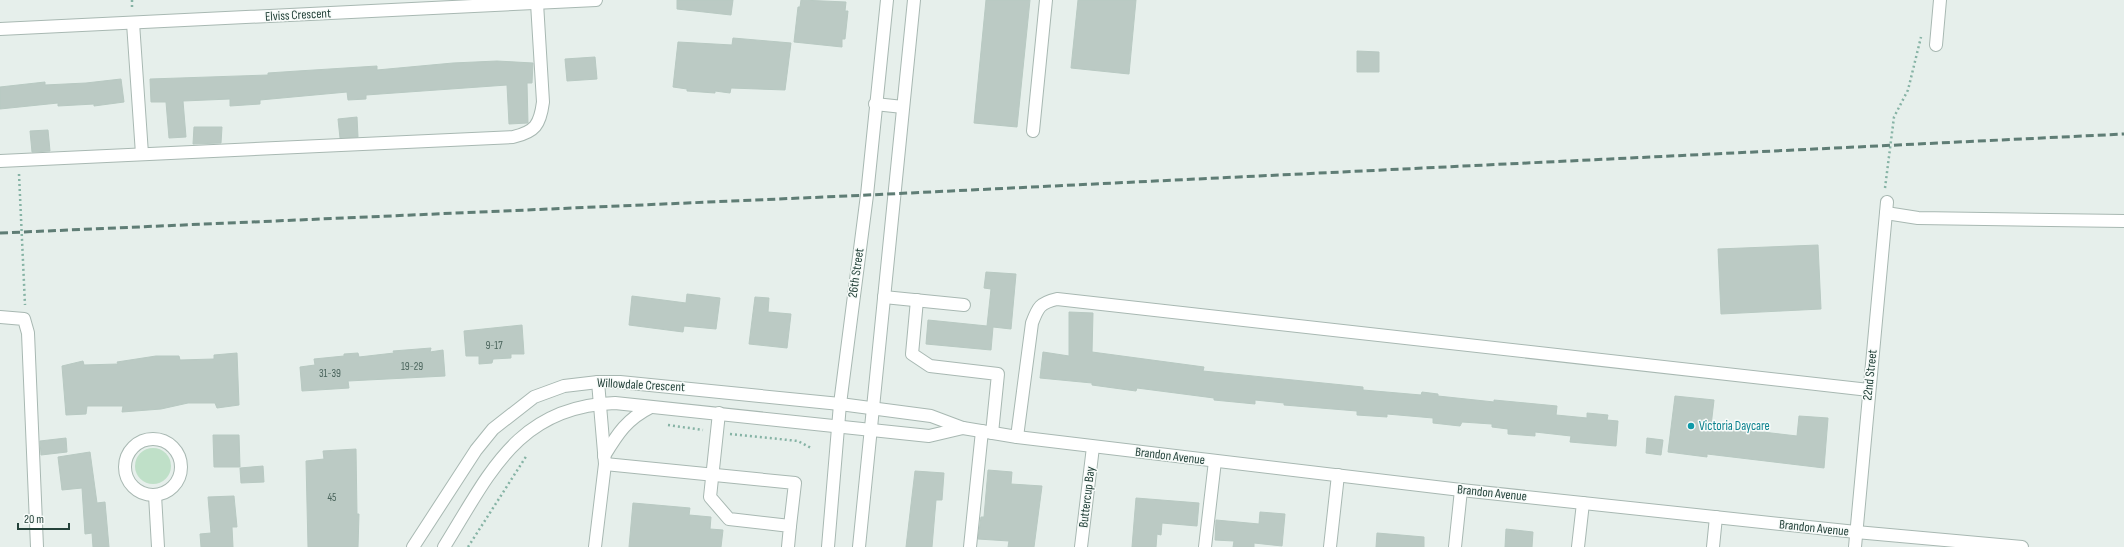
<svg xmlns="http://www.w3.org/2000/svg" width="2124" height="547" viewBox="0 0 2124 547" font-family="'Sofia Sans Condensed',sans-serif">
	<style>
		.green { fill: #bfe0c8 }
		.building { fill: #bbcac4; stroke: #b8c9c2 }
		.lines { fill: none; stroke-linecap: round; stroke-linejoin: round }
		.minor-casing { stroke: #a8b8b2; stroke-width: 14 }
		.path { stroke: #86b3a5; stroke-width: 2.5; stroke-dasharray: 2 3; stroke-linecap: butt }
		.minor { stroke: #fff; stroke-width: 12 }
		.rail { stroke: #5f7d75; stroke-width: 3; stroke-dasharray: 8 4; stroke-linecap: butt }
		.culture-dot { fill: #0f9aa8; stroke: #f7fbf9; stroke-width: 1.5 }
		.labels { text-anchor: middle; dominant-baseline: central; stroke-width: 3; stroke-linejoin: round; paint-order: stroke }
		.number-label { font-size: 11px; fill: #4a645c }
		.street-label { font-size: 13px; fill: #24423a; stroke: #f7fbf9 }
		.culture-label { font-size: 13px; fill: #0d838f; stroke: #f7fbf9; text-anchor: start }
	</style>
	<rect width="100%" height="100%" fill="#e6efeb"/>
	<circle class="green" cx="153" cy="466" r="18"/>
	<g class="building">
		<path d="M677,0H733L731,15L677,9Z"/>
		<path d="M801,0L846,2L845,11H848L845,39H842V47L794,42L798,7H800Z"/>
		<path d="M986,0H1030L1017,127L974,123Z"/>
		<path d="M1078,0H1136L1129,74L1071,68Z"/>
		<path d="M733,38L791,43L785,90L731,88L730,93L715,91V93L687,91V89L673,87L678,42L732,45Z"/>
		<path d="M1357,51L1379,52V72H1357Z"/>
		<path d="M595,57L597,79L567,81L565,59Z"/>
		<path d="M497,61L533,63L532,83H527L528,123L509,124L507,85L366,95V99L348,100L347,92L260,100V104L230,106V99L183,101L186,137L169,138L166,102H151L150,79L268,75V73L298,71L377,66V70L453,63Z"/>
		<path d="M121,79L124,102L94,106V104L58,106V103L0,109V87L45,82V85L86,83Z"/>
		<path d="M357,117L358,137L340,138L338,119Z"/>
		<path d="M194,127H222L221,143L193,144Z"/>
		<path d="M48,130L50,151L32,152L30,131Z"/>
		<path d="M1818,245L1821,309L1721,314L1718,249Z"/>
		<path d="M986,272L1016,274L1011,329L993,327L991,350L926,344L928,320L987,326L991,289L984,288Z"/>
		<path d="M687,294L720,298L716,329L684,326L683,332L629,325L632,296L686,303Z"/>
		<path d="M755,297L769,298L768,312L791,314L787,348L749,344Z"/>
		<path d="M1069,312L1093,313L1092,352L1204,367L1203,371L1363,387V390L1421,395L1422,392L1438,394V396L1494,402V400L1557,406L1556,415L1587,418V413L1608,415L1607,420L1618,421L1616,446L1570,442L1571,436L1535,432V436L1508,434V429L1492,427V424L1462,422L1460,426L1433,423V418L1387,414V417L1357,415V411L1284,405V403L1255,400V404L1214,400V398L1137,388L1136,391L1092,385V383L1040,378L1043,352L1069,356Z"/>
		<path d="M522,325L524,354H511V358L493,359L492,363L479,364V356H466L464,331Z"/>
		<path d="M431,348L430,352L443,350L445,376L348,381L349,388L302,391L300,367L315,365L314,359L344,356V354L358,353L359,357L394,353L393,351Z"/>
		<path d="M237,353L239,405L217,408L215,403H188L161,409L122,412L123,406H87L86,414L66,415L62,366L83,361L84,365L118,364L117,362L156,356H179L180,360L214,359V355Z"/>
		<path d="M1675,396L1714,400L1711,426L1797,436L1799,416L1828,418L1824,468L1707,454V457L1668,452Z"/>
		<path d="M213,435H239L240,467H214Z"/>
		<path d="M66,438L67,452L41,455L40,441Z"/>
		<path d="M1647,438L1663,440L1661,455L1646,453Z"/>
		<path d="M356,449L357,514H359L358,547H308L306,461L324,459L323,451Z"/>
		<path d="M90,452L97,503L105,502L109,547H93L92,533L85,534L82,488L62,490L58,457Z"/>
		<path d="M263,466L264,482L241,483L240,468Z"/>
		<path d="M988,470L1012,472L1011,484L1042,486L1034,547H1008L1009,541L978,539L981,517H984Z"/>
		<path d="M915,471L944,473L942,500H936L932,547H906Z"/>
		<path d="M234,496L237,527H232L233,547H201L200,534L211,533L208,497Z"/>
		<path d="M1136,498L1199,503L1197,526L1162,523L1161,535L1157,534L1156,547H1132Z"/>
		<path d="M633,503L690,508L689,515L711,517L710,529L723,530L721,547H629Z"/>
		<path d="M1260,512L1285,514L1282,546L1254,543V547H1233L1234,541L1215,540L1216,520L1259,524Z"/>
		<path d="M1506,529L1533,532L1532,547H1505Z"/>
		<path d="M1377,533L1424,537V547H1376Z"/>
	</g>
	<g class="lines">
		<g class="minor-casing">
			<g id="minor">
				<path d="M133,23L142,154"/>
				<path d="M0,29L596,0"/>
				<path d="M1936,45L1940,0"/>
				<path d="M875,104L903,107"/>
				<path d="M1033,131L1046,0"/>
				<path d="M0,161L513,137C535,132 540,125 543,102L537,3"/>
				<path d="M1886,213L1918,218L2124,221"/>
				<path d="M884,297L964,305"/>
				<path d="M917,300L912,354L930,366L998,374L992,433"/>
				<path d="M0,317L24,319L28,333L37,547"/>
				<path d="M719,413L710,497L729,519L790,526L788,547"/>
				<path d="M1017,437L1032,323C1038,307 1040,303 1057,299L1869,390"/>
				<circle cx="153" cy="467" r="28"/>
				<path d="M604,456C618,433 627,419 651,407"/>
				<path d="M605,464L795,483L790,526"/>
				<path d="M155,495L158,547"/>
				<path d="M413,547L476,450L493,429L534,397L564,386L598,382H620L840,404L931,416L963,428L1017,437L1461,490L1856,532L2022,547"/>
				<path d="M444,547C489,475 517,406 615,403L929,436L963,428"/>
				<path d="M595,547L605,464L598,382"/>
				<path d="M828,547L840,404L867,195L887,0"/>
				<path d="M859,547L914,0"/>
				<path d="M970,547L982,431"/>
				<path d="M1081,547L1093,447"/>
				<path d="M1205,547L1215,461"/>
				<path d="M1330,547L1338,475"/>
				<path d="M1455,547L1461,490"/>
				<path d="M1578,547L1583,503"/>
				<path d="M1713,547L1716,517"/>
				<path d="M1855,547L1887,202"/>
			</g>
		</g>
		<g class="path">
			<path d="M132,0V8"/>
			<path d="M19,174L25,305"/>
			<path d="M1885,188L1894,117L1908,90L1921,37"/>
			<path d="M668,425L703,430"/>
			<path d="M730,434L798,441L811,448"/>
			<path d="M468,547L527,455"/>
		</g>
		<use href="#minor" class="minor"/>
		<path class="rail" d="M0,233L847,196L2124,134"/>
	</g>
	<circle class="culture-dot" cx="1691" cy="426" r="4"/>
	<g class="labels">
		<g class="number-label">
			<text x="494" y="345">9-17</text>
			<text x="412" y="366">19-29</text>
			<text x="330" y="373">31-39</text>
			<text x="332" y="497">45</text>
		</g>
		<g class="street-label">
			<text transform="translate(298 15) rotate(-3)">Elviss Crescent</text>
			<text transform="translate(856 273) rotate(-82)">26th Street</text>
			<text transform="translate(1870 375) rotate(-84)">22nd Street</text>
			<text transform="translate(641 385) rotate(3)">Willowdale Crescent</text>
			<text transform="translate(1170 456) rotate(7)">Brandon Avenue</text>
			<text transform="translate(1492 493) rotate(6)">Brandon Avenue</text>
			<text transform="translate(1087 497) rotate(-83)">Buttercup Bay</text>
			<text transform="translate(1814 528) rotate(6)">Brandon Avenue</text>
		</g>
		<g class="culture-label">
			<text x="1699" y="426">Victoria Daycare</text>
		</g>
	</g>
	<path d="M18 523v6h51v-6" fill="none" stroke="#24423a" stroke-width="2"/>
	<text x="24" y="523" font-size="12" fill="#24423a" stroke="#f7fbf9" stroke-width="3" paint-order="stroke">20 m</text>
</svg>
